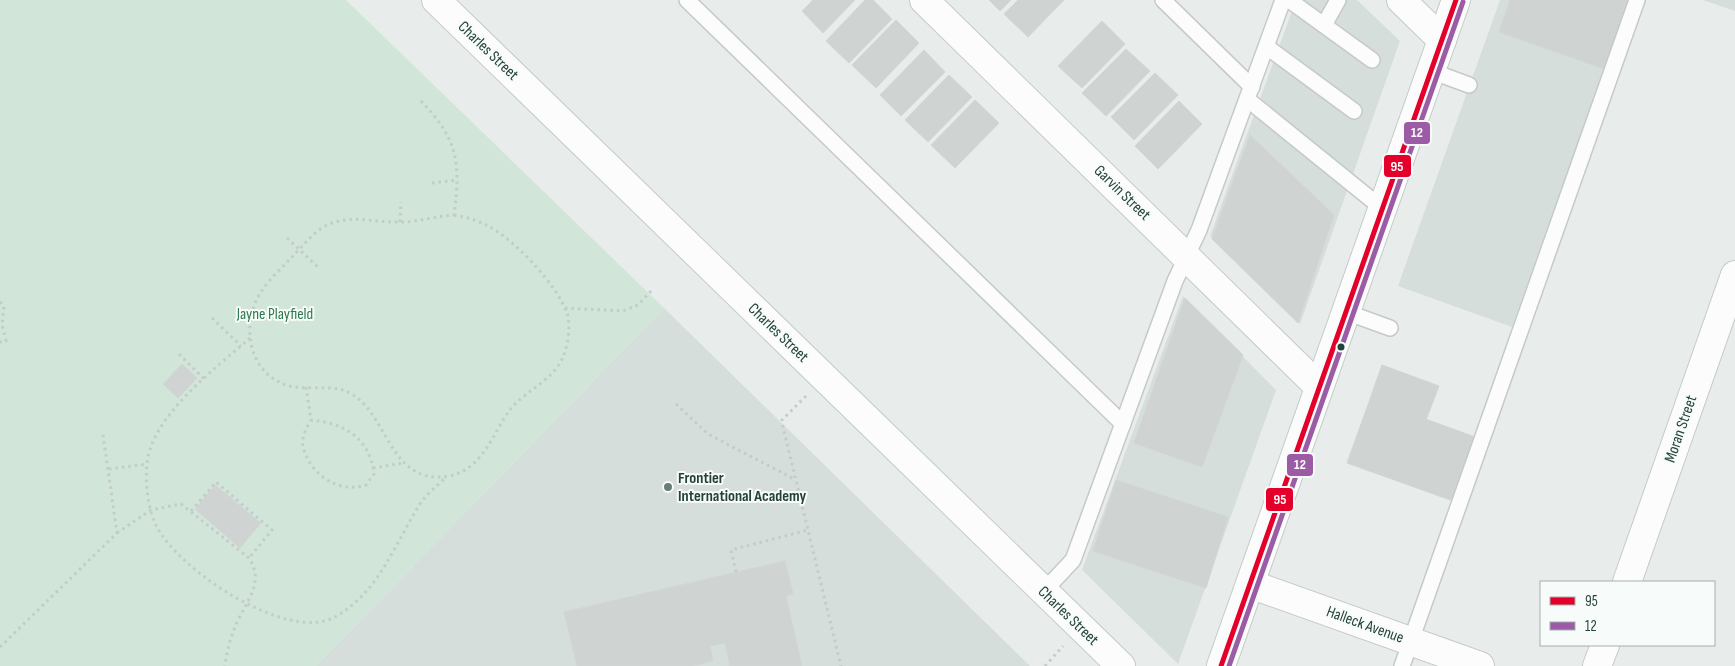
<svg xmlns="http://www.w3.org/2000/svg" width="1735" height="666" viewBox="0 0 1735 666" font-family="'Sofia Sans Condensed',sans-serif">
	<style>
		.built { fill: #d6dedb }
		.green { fill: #d1e6d8 }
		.building { fill: #cfd4d2; stroke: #d1d6d4 }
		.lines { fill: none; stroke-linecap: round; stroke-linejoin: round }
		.lane-casing { stroke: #c5cac8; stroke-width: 18 }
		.street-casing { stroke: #c5cac8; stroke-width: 30 }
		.secondary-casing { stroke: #c3cbc8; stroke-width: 30 }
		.path { stroke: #c3ccca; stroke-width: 3; stroke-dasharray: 2.5 4; stroke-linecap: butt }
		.lane { stroke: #fcfcfc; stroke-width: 15 }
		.street { stroke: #fcfcfc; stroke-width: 28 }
		.secondary { stroke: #fcfcfc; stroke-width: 28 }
		.bus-1-casing { stroke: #f7fbf9; stroke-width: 9 }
		.bus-2-casing { stroke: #f7fbf9; stroke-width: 9 }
		.bus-1 { stroke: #e4002b; stroke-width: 5 }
		.bus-2 { stroke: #9b5ba5; stroke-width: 5 }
		.bus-dot { fill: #24423a; stroke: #f7fbf9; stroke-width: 2 }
		.poi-dot { fill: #697e78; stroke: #f7fbf9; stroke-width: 2 }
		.labels { text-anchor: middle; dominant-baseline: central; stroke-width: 4; stroke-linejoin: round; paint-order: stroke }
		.street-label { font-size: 16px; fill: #24423a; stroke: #f7fbf9 }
		.park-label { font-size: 16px; fill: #2d7a4b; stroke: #f7fbf9 }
		.poi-label { font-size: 16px; font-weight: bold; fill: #24423a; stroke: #f7fbf9; text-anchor: start }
		.line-badge { stroke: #f7fbf9; stroke-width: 2 }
		.badge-label { font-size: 14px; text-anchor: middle; font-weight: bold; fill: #fff }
	</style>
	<rect width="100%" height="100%" fill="#e8edeb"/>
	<g class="built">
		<path d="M1296,0H1357L1400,41L1300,324L1210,236Z"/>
		<path d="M1500,0H1629L1512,327L1398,286Z"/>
		<path d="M1703,0H1735V11Z"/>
		<path d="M1183,296L1276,390L1178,664L1082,570Z"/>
		<path d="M664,308L1030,666H316Z"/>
	</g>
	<path class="green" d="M0,0H346L664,308L316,666H0Z"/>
	<g class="building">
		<path d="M813,0H855L823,33L802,11Z"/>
		<path d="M865,0H873L892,19L849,63L826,41Z"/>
		<path d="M989,0H1011L1000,11Z"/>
		<path d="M1018,0H1064L1028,37L1004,14Z"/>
		<path d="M1510,0H1631L1607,70L1499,32Z"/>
		<path d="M896,20L919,43L876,88L852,65Z"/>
		<path d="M1102,21L1125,44L1082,88L1058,66Z"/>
		<path d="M1126,49L1150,71L1106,116L1082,93Z"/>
		<path d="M924,50L945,72L901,116L880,95Z"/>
		<path d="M1155,73L1178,95L1134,140L1111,117Z"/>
		<path d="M949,75L972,97L928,142L905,120Z"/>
		<path d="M975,100L999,123L955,168L931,145Z"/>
		<path d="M1179,101L1202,124L1158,169L1135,146Z"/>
		<path d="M1250,135L1334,215L1298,323L1212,239Z"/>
		<path d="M1185,298L1243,355L1202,467L1134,443Z"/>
		<path d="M182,364L197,378L178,398L163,384Z"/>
		<path d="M1382,365L1439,386L1426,420L1370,399Z"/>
		<path d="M1370,399L1478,438L1456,502L1347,463Z"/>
		<path d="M1116,480L1228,517L1206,588L1093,551Z"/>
		<path d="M215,485L261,523L240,548L195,509Z"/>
		<path d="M785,561L793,594L786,596L802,666H728H730L725,643L710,646L713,661L691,666H577L564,612Z"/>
	</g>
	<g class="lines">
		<g class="lane-casing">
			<g id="lane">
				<path d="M687,0L1123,424"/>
				<path d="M1163,0L1252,87"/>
				<path d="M1289,0L1372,60"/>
				<path d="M1324,25L1338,0"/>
				<path d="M1267,47L1354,111"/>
				<path d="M1431,71L1469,85"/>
				<path d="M1247,99L1383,209"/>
				<path d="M1346,312L1390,328"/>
				<path d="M1043,592L1073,560L1175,281L1199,230L1283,0"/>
				<path d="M1402,666L1637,0"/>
			</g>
		</g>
		<g class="street-casing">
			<g id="street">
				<path d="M924,0L1319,387"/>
				<path d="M1401,0L1442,40"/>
				<path d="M1627,582L1735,275"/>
				<path d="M1250,584L1480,666"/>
				<path d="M1597,666L1605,645"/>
			</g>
		</g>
		<g class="secondary-casing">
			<g id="secondary">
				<path d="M436,0L1121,666"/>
				<path d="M1221,666L1456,0"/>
			</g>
		</g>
		<g class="path">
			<path d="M421,101C458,140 461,162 454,215"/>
			<path d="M432,183L458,180"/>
			<path d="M454,215C466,217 477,220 488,226C514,239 557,285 567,313C571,325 568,345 563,357C552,382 524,391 509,411C492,435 482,470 449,476C380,488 390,390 330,388C317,387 302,389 289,386C248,374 240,325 261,292C269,279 281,269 291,258C303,246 315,229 332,223C354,215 377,223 400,222C418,222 436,216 454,215Z"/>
			<path d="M400,222L401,202"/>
			<path d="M287,238L319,268"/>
			<path d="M0,302L4,306L2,325L6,341L0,342"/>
			<path d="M565,308L623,311L638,305L651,291"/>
			<path d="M212,318L241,346"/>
			<path d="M250,338C216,368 151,416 147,464C145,484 148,510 157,527C179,570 287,643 335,617C380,592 395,542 422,501C429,492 438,485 446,477"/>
			<path d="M179,354L204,379"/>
			<path d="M306,387L311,420C307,427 301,437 303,446C309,474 338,494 366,485L374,474C370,438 344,423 311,420"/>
			<path d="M806,396L782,420L783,427L841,666"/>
			<path d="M676,404L708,434L794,479"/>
			<path d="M373,468L403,463"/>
			<path d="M109,469L147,464"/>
			<path d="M191,511L216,482L272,530L249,558"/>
			<path d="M117,533L151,510L181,504L249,558C264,581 249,598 238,620C231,635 227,650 225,666"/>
			<path d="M736,572L731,550L808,530"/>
			<path d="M0,647L117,533L103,435"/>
			<path d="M1045,666L1063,646"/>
		</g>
		<use href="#lane" class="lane"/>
		<use href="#street" class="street"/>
		<use href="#secondary" class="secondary"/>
		<g class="bus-1-casing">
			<path id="bus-1" d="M1221,666L1456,0"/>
		</g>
		<g class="bus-2-casing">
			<path id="bus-2" d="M1229,666L1463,2"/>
		</g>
		<use href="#bus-1" class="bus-1"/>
		<use href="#bus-2" class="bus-2"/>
	</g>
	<circle class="bus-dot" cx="1341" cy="347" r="4.5"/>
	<circle class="poi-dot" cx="668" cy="487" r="5"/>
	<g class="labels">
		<g class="street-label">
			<text transform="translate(488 51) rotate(44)">Charles Street</text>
			<text transform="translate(1122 193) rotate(44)">Garvin Street</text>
			<text transform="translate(778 333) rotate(44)">Charles Street</text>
			<text transform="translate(1681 429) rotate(-71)">Moran Street</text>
			<text transform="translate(1068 616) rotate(44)">Charles Street</text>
			<text transform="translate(1365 625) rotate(20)">Halleck Avenue</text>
		</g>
		<g class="park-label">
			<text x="275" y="314">Jayne Playfield</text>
		</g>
		<g class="poi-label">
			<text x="678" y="478">Frontier<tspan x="678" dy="18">International Academy</tspan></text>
		</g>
	</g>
	<g class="line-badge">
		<rect x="1403" y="121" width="28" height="24" rx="5" fill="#9b5ba5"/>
		<rect x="1383" y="154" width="29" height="24" rx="5" fill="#e4002b"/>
		<rect x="1286" y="453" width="28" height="24" rx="5" fill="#9b5ba5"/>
		<rect x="1265" y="487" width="29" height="25" rx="5" fill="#e4002b"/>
	</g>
	<g class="badge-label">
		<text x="1417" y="137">12</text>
		<text x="1397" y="171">95</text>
		<text x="1300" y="469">12</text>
		<text x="1280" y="504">95</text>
	</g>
	<rect x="1540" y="581" width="175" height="65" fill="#f7fbf9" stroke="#a3b1ad"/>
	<rect x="1550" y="597" width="25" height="8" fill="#e4002b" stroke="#a3b1ad"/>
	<text x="1585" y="606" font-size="15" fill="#24423a">95</text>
	<rect x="1550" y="622" width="25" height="8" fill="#9b5ba5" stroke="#a3b1ad"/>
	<text x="1585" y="631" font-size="15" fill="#24423a">12</text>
</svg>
